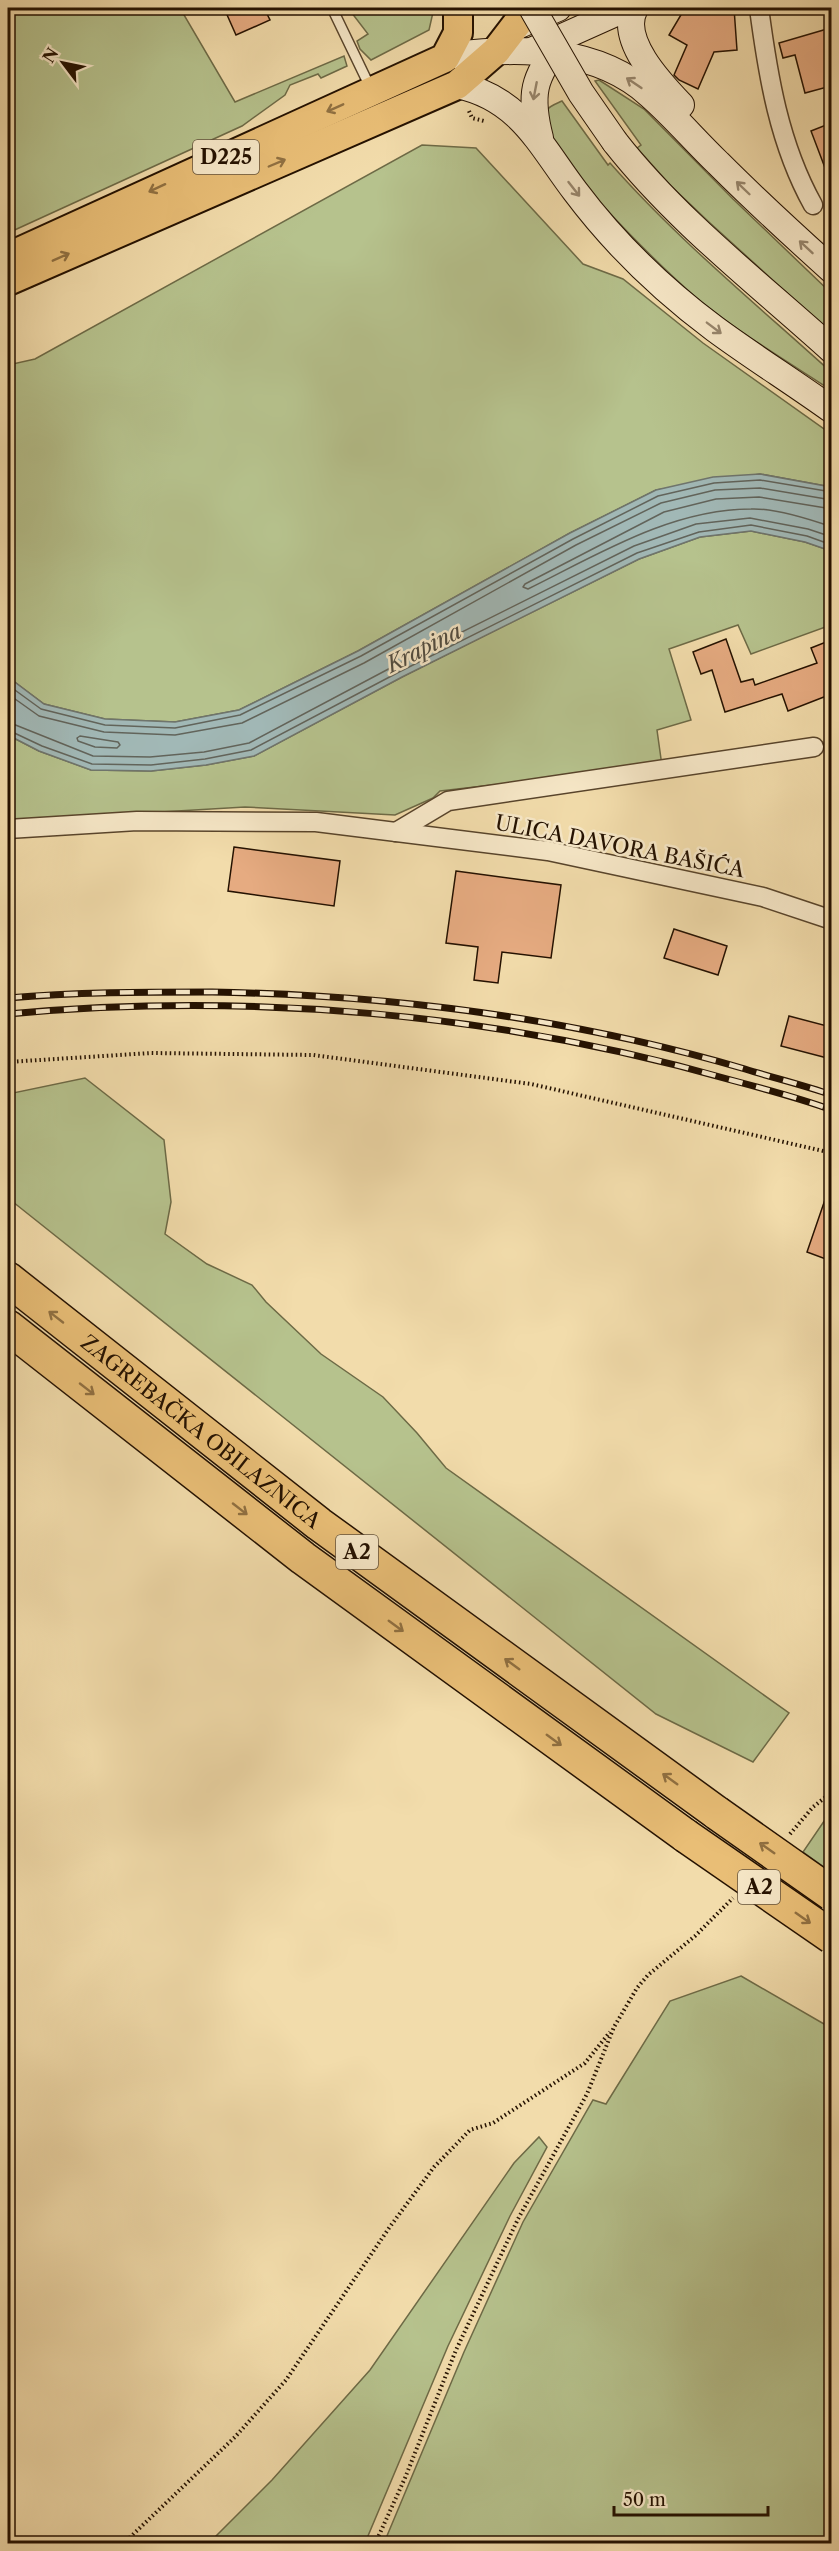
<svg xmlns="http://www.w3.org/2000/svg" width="839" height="2551" viewBox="0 0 839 2551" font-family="'Libre Caslon Text',serif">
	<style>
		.green { fill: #b6c28d; stroke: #6d6a46; stroke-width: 1.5 }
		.water { fill: #a1b8b6; stroke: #6f756d; stroke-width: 1.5 }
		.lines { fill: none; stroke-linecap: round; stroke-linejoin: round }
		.shore { stroke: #62645b; stroke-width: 1.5 }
		.building { fill: #e6ab81; stroke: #241100; stroke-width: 1.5 }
		.service-casing { stroke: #58442b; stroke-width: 12 }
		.minor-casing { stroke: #58442b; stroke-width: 21 }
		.secondary-casing { stroke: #241100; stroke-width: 28 }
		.primary-casing { stroke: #241100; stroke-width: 32 }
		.motorway-casing { stroke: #241100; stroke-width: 36 }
		.path { stroke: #241100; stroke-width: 4; stroke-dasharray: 1.5 3; stroke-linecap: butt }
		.service { stroke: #f7e8c8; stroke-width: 9 }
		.minor { stroke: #f7e8c8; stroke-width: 18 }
		.secondary { stroke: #f7e8c8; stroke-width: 26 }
		.primary { stroke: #e9be76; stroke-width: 28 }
		.motorway { stroke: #e9be76; stroke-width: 33 }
		.rail-casing { stroke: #241100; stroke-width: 7 }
		.rail { stroke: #f7e8c8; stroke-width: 4.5; stroke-dasharray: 14; stroke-linecap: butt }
		.secondary-bridge-casing { stroke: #241100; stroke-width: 28; stroke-linecap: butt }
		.motorway-bridge-casing { stroke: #241100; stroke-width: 36; stroke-linecap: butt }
		.secondary-bridge { stroke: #f7e8c8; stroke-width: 26 }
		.motorway-bridge { stroke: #e9be76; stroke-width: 33 }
		.oneway { stroke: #98876e }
		.oneway2 { stroke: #907041 }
		.labels { text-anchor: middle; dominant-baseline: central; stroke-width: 5; stroke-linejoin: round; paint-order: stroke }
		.shield { fill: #f7e8c8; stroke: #63523c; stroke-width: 1.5 }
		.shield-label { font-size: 20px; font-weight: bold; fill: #241100 }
		.street-label { font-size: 21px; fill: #241100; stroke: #f7e8c8 }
		.water-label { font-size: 22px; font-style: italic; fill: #504b40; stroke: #f7e8c8 }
	</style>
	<rect width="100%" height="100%" fill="#f2dcab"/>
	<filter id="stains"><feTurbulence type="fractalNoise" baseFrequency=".00333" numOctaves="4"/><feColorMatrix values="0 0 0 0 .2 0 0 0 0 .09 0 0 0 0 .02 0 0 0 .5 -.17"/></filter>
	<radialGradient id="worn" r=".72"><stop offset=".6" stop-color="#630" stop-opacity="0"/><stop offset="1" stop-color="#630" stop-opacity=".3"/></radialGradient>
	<g class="green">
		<path d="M8,8H180L235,102L344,56L347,66L321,78L318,74L290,85L285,95L242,126L8,233Z"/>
		<path d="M348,8H434L429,30L371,60L360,49L357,41L368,34Z"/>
		<path d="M599,80L644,109L733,199L831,293V333L710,223L671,186L637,148L641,145L595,81Z"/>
		<path d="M562,101L608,165L610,163C677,239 756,304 831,372V390C788,362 743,335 703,303C674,280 531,146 547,110C549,106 558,103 562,101Z"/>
		<path d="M422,145L476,148L583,264L623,279L703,343L831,434V487L760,474L656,490L570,533L358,651L239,710L175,722L105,719L44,704L8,677V365L35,359Z"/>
		<path d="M751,531L805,542L831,551V625L751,654L738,625L669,649L691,720L657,730L662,766L440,791L433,798L395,815L245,807L8,821V735L39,751L91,770L151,771L206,765L254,756L402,677L639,559L700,537Z"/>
		<path d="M85,1078L164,1140L171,1202L165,1234L207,1264L252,1285L266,1302L321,1354L383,1397L417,1433L446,1468L789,1713L753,1762L656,1714L8,1198V1094Z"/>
		<path d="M831,1811V1872L803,1852Z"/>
		<path d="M741,1976L831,2028V2543H384L464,2352L523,2222L593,2100L606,2104L670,2001Z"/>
		<path d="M539,2137L547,2147L510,2216L448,2346L365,2543H209L272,2480L370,2370L514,2163Z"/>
	</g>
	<path class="water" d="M760,474L831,487V551L805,542L751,531L700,537L639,559L402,677L254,756L206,765L151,771L91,770L39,751L8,735V677L44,704L105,719L175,722L239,710L358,651L570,533L656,490L713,477Z"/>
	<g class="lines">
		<g class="shore">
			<path d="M832,509L759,497L716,499L664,512L525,584L523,587L528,589C597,555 671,509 751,509C775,508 809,519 832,527"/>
			<path d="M8,685L41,709L105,725L175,728L240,715L361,656L573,539L658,496L714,483L760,480L832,492"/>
			<path d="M8,694L39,716L104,732L175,735L242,723L364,663L576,545L661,503L715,490L760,488L832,500"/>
			<path d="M8,722L93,756L150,757L204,752L249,743L396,665L634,546L696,524L750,518L808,529L832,537"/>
			<path d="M8,730L42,746L92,764L151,765L205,759L251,750L399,672L637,553L699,532L751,525L807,536L832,545"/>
			<path d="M80,736L118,742L120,745L117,748L95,747L78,741L77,738Z"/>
		</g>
	</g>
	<g class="building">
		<path d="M224,8H264L270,20L236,35Z"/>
		<path d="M685,8H734L737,50L714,52L698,89L679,80L674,75L687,45L669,35Z"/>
		<path d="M827,29L831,46V86L805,93L795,55L783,58L779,43Z"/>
		<path d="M831,123V181H830L811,131Z"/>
		<path d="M726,639L741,682L753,679L755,685L817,663L811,648L831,640V697L827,687L829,695L788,711L782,694L725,712L712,670L701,674L693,652Z"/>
		<path d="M234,847L340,861L334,906L228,891Z"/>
		<path d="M456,871L561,885L551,958L502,952L498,983L474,980L478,947L446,943Z"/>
		<path d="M674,929L727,946L718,975L664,958Z"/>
		<path d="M789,1016L831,1027V1059L781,1046Z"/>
		<path d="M829,1188L831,1189V1261L807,1252Z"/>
	</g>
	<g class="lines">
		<g class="service-casing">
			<path id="service" d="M332,8L371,89"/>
		</g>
		<g class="minor-casing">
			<g id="minor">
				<path d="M759,8C768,76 779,144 813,205"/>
				<path d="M8,829L137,821L316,822L548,851L763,897L832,920"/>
				<path d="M396,832L448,801L814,747"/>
			</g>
		</g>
		<g class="secondary-casing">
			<g id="secondary">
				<path d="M635,8C618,39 660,83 681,105"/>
				<path d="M517,26L558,8"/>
				<path d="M531,51L627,8"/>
				<path d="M454,55C521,47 597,47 650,95C674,116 695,141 718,163C755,200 793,235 832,270"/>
				<path d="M457,85C520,98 540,145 575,191C614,243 664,291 715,329C753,357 793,382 832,410"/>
				<path d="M540,138C529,95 533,77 561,42"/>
				<path d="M615,142C677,221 758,283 832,350"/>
			</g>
		</g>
		<g class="primary-casing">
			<g id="primary">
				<path d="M8,257L445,58L458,33V8"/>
				<path d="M8,281L457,85L496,51L529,8"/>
			</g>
		</g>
		<g class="motorway-casing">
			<g id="motorway">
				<path id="s1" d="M8,1279L319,1524L717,1813"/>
				<path d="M8,1327L303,1558L686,1836"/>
			</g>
		</g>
		<g class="path">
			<path d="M469,111L472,118L484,121"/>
			<path d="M8,1062L151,1053L313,1055L531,1084L832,1153"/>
			<path d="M790,1834L813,1807L832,1792"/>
			<path d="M123,2544L235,2437L286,2380L389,2228L434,2167L470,2130L493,2123L585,2063L610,2032"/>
			<path d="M375,2544L405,2478L456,2350L518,2219L587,2094L614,2027L637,1988L648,1975L695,1936L733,1898"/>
		</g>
		<use href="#service" class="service"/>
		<use href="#minor" class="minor"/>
		<use href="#secondary" class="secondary"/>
		<use href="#primary" class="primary"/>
		<use href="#motorway" class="motorway"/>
		<g class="rail-casing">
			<g id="rail">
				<path d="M8,998C75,992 144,992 212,992C393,995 571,1018 745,1069C774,1078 803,1085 832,1095"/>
				<path d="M8,1014C250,992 497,1013 731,1080C765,1089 799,1098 832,1110"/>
			</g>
		</g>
		<use href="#rail" class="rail"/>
		<g class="secondary-bridge-casing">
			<path id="secondary-bridge" d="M532,8L581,93L615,142"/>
		</g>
		<g class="motorway-bridge-casing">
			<g id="motorway-bridge">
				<path d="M717,1813L832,1894"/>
				<path d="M686,1836L832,1937"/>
			</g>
		</g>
		<use href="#secondary-bridge" class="secondary-bridge"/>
		<use href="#motorway-bridge" class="motorway-bridge"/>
	</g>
	<defs><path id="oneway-shaft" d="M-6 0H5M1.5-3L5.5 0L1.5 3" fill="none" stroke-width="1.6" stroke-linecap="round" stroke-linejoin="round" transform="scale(1.5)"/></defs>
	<g class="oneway">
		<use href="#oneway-shaft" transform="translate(634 83) rotate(-146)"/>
		<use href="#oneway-shaft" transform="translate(535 91) rotate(101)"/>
		<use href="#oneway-shaft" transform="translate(743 188) rotate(-136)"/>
		<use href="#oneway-shaft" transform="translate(574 189) rotate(52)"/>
		<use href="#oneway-shaft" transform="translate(806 247) rotate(-137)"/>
		<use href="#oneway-shaft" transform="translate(714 328) rotate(37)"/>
	</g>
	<g class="oneway2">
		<use href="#oneway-shaft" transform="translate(335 108) rotate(156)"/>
		<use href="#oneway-shaft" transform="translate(277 163) rotate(-23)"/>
		<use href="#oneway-shaft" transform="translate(157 188) rotate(155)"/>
		<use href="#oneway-shaft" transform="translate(61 257) rotate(-24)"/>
		<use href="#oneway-shaft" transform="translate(56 1317) rotate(-142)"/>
		<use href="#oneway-shaft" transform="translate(87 1389) rotate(38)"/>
		<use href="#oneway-shaft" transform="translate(240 1509) rotate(38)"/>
		<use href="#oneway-shaft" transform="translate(396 1626) rotate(36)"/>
		<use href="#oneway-shaft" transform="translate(512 1664) rotate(-144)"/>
		<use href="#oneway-shaft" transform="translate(554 1740) rotate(36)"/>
		<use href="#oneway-shaft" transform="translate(670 1779) rotate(-144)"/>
		<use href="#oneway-shaft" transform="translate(767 1848) rotate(-145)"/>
		<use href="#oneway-shaft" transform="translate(803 1918) rotate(35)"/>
	</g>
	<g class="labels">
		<g class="shield">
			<rect x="193" y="140" width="66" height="34" rx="4.5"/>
			<rect x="336" y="1535" width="42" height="34" rx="4.5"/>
			<rect x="738" y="1870" width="42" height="34" rx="4.5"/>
		</g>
		<g class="shield-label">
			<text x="226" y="157">D225</text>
			<text x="357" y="1552">A2</text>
			<text x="759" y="1887">A2</text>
		</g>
		<g class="street-label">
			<text transform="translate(620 846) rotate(11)">ULICA DAVORA BAŠIĆA</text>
			<text stroke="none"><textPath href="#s1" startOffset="246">ZAGREBAČKA OBILAZNICA</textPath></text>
		</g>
		<g class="water-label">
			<text transform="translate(424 648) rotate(-27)">Krapina</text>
		</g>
	</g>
	<rect width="839" height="2551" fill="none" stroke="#f2dcab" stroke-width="30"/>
	<rect x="9" y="9" width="821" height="2533" fill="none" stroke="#241100" stroke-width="3"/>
	<rect x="15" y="15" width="809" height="2521" fill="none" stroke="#241100" stroke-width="1.5"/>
	<g transform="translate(63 63) rotate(302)" stroke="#f7e8c8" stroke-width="4.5" paint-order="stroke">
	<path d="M0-4.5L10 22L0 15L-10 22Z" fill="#241100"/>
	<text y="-9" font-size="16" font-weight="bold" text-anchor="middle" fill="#241100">N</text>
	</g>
	<path d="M614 2506v9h154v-9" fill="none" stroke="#241100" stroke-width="3"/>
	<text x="623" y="2506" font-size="18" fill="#241100" stroke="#f7e8c8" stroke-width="4.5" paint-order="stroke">50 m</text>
	<rect width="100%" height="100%" filter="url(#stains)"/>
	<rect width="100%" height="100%" fill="url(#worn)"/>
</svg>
